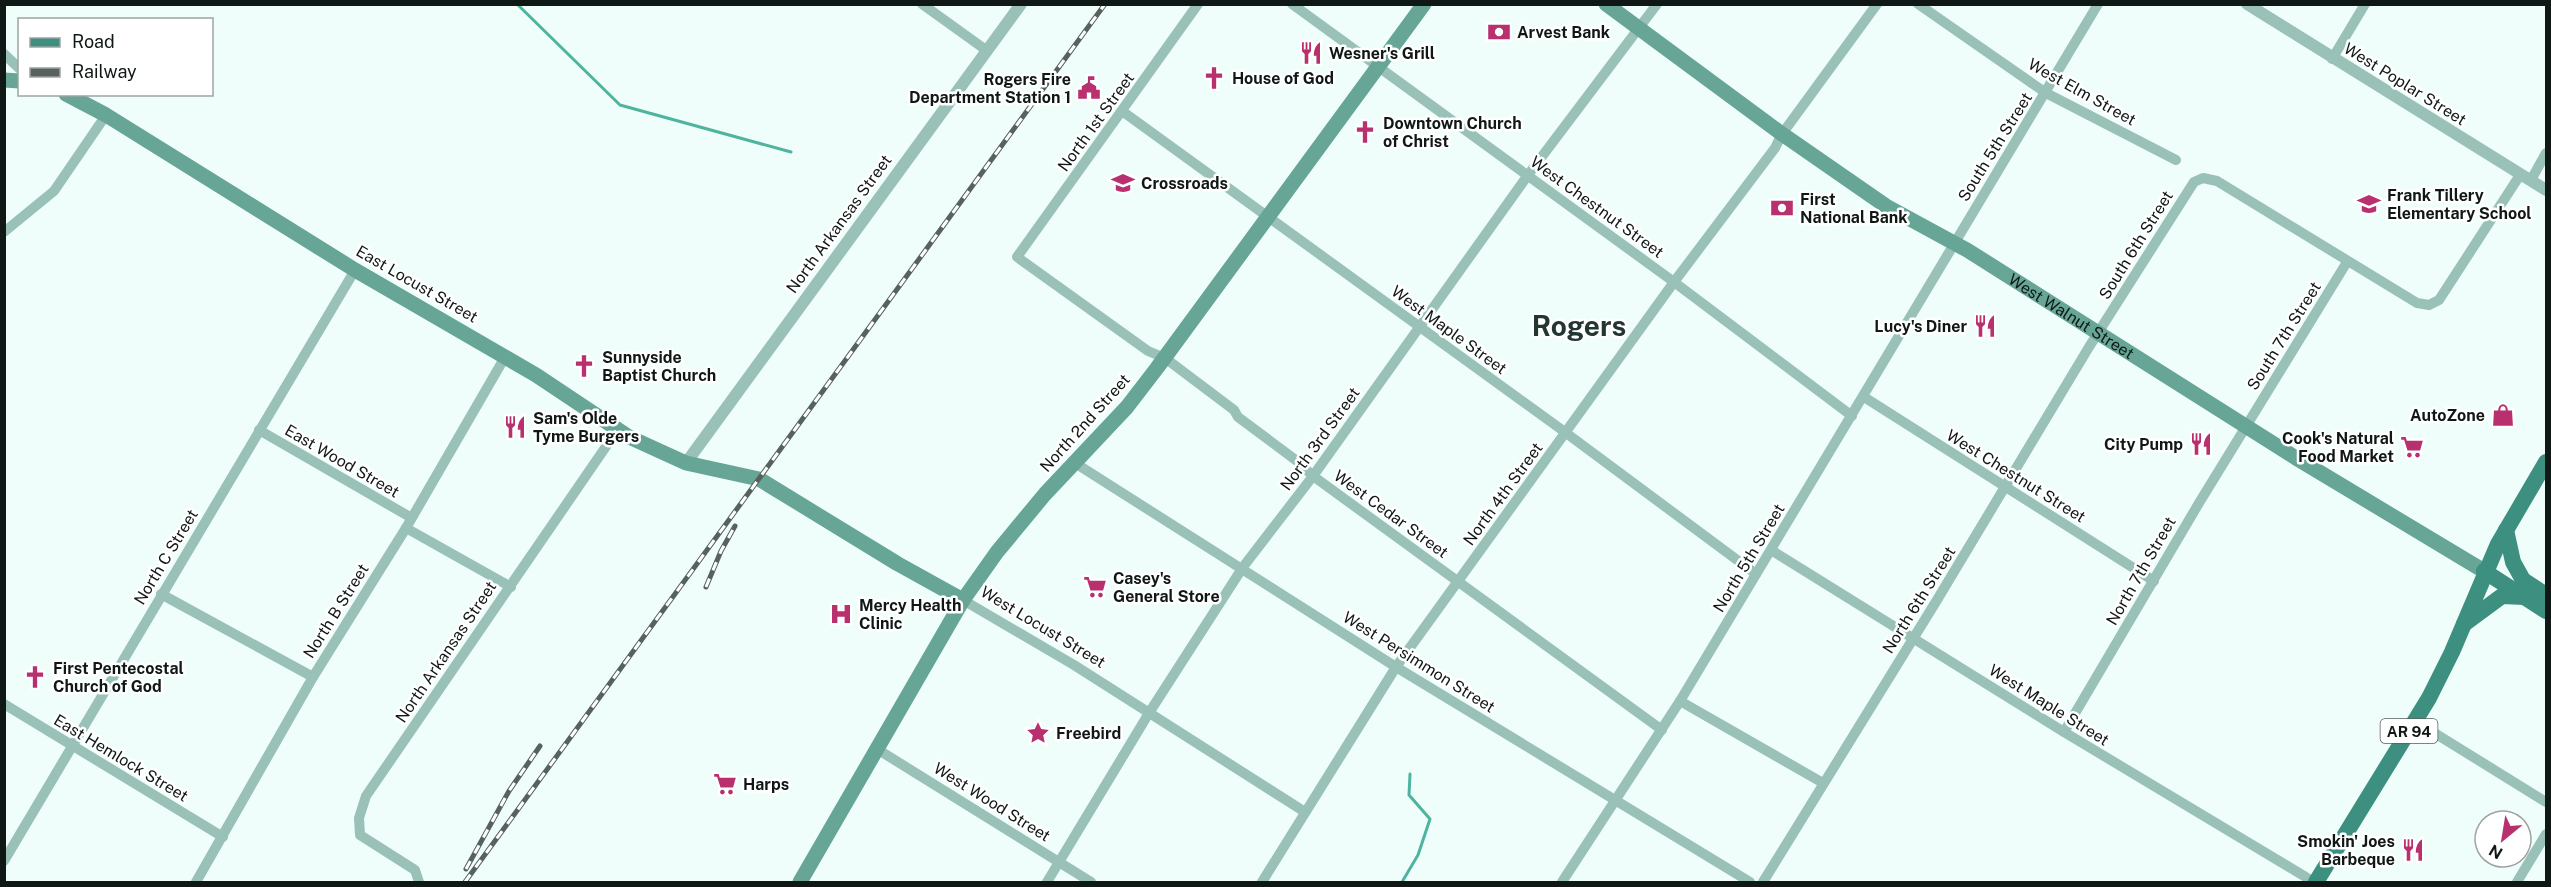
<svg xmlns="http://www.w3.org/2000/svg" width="2551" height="887" viewBox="0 0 2551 887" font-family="'Public Sans',sans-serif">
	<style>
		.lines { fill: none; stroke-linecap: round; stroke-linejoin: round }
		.stream { stroke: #4eb49f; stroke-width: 3 }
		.minor { stroke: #99c1b7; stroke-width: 10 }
		.tertiary { stroke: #99c1b7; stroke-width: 12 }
		.secondary { stroke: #67a596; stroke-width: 15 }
		.primary { stroke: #3d907f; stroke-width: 16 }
		.rail-casing { stroke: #57625f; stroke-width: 5 }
		.rail { stroke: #fff; stroke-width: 3; stroke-dasharray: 9; stroke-linecap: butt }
		.labels { text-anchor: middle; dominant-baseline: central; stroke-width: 5; stroke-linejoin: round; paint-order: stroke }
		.shield { fill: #fff; stroke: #585d5c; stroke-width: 1.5 }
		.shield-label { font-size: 15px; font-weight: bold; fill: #101816 }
		.poi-label { font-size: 16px; font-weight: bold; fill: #101816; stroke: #fff; text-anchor: start }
		.street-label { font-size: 16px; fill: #101816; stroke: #fff }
		.town-label { font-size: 28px; font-weight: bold; fill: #233732; stroke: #fff }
	</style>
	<rect width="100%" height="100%" fill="#effefa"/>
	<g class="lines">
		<g class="stream">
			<path d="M517,4L620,105L791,152"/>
			<path d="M1402,882L1418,855L1430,819L1409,795L1410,774"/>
		</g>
		<g class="minor">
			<path d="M922,4L986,50"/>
			<path d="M1198,4L1017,257L1148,351L1165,358L1234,410L1238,417L1297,461L1313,476L1662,730"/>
			<path d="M1292,4L1674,282L1852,416"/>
			<path d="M1918,4L2046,93L2176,160"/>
			<path d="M4,54L20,69"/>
			<path d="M2332,59L2365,4"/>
			<path d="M1122,111L1558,427L1756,574"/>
			<path d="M2531,180L2546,153"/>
			<path d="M4,232L54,191L106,115"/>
			<path d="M1864,397L2154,581"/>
			<path d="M259,430L410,517"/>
			<path d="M1075,463L1396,667L1750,882"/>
			<path d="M406,528L511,587"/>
			<path d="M1771,550L2064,732L2314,882"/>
			<path d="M161,594L313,677"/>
			<path d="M963,600L1074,665L1305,812"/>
			<path d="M1680,701L1823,783"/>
			<path d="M4,704L223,837"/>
			<path d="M2415,721L2546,802"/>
			<path d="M2064,732L2199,503L2347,262"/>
			<path d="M877,749L1091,882"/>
			<path d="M4,861L355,270"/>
			<path d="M196,882L313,677L406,528L505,357"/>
			<path d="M419,882L415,870L360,835L359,818L366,796L618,429"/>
			<path d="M1047,882L1149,713L1243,567L1313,476L1528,175L1657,4"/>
			<path d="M1262,882L1396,667L1674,282L1775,148L1782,134L1877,4"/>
			<path d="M1562,882L1680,701L2098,4"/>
			<path d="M1763,882L1937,600L2089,347L2194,182L2203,178L2217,181L2417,303L2429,305L2439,300L2520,175"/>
			<path d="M2517,882L2546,834"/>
		</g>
		<g class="tertiary">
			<path d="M2247,4L2546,190"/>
			<path d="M686,463L1021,4"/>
		</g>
		<g class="secondary">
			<path id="s1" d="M1606,4L1782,134L1886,206L1967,250L2296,458L2484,571"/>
			<path d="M4,80L20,81"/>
			<path d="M66,94L106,115L355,270L536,375L629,437L686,463L759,479L898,564L963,600"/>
			<path d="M800,882L963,600L997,552L1045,494L1127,407L1157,368L1424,4"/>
		</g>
		<g class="primary">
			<path d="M2506,530L2513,562L2523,580L2546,595"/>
			<path d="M2484,571L2546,611"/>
			<path d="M2464,624L2502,596L2525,597"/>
			<path d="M2316,882L2429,698L2452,652L2498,544L2546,462"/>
		</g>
		<g class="rail-casing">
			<g id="rail">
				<path d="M706,587L721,551L735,526"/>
				<path d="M466,869L509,791L540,746"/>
				<path d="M465,882L1105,4"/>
			</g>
		</g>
		<use href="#rail" class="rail"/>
	</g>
	<defs>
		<g id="bank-bare" transform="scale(1.8)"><path d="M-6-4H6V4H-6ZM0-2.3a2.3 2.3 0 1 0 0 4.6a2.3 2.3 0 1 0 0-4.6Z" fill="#b9306e" stroke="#fff" stroke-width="2.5" paint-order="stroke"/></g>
		<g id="restaurant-bare" transform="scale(1.8)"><path d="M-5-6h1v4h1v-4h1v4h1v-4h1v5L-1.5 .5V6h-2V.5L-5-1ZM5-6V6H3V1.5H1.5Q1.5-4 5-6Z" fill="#b9306e" stroke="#fff" stroke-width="2.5" paint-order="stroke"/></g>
		<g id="church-bare" transform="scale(1.8)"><path d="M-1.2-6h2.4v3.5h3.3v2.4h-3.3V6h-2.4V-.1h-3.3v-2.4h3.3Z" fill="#b9306e" stroke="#fff" stroke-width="2.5" paint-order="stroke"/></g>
		<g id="civic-bare" transform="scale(1.8)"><path d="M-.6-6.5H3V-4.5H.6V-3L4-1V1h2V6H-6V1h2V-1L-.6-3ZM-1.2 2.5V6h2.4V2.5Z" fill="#b9306e" stroke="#fff" stroke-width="2.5" paint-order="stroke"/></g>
		<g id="school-bare" transform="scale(1.8)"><path d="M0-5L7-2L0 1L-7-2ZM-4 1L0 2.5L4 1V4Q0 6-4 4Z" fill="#b9306e" stroke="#fff" stroke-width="2.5" paint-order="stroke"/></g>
		<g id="shop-bare" transform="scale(1.8)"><path d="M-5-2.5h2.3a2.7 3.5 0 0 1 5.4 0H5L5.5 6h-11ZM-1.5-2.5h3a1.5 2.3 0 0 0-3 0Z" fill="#b9306e" stroke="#fff" stroke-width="2.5" paint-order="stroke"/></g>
		<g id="supermarket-bare" transform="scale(1.8)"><path d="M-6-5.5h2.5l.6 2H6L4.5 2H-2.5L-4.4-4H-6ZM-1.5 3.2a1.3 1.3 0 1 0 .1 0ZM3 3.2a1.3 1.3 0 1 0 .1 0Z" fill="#b9306e" stroke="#fff" stroke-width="2.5" paint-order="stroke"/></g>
		<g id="hospital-bare" transform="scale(1.8)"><path d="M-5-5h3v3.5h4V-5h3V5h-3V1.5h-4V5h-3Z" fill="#b9306e" stroke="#fff" stroke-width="2.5" paint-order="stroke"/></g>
		<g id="sight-bare" transform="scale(1.8)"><path d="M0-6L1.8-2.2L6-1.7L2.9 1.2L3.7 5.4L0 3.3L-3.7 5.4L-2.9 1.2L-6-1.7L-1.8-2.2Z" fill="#b9306e" stroke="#fff" stroke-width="2.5" paint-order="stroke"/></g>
	</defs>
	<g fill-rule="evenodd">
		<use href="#bank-bare" x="1499" y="32"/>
		<use href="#restaurant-bare" x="1311" y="53"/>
		<use href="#church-bare" x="1214" y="78"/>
		<use href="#civic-bare" x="1089" y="88"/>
		<use href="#church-bare" x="1365" y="132"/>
		<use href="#school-bare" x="1123" y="183"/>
		<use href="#school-bare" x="2369" y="204"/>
		<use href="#bank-bare" x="1782" y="208"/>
		<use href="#restaurant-bare" x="1985" y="326"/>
		<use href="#church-bare" x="584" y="366"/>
		<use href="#shop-bare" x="2503" y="415"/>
		<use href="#restaurant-bare" x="515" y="427"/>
		<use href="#restaurant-bare" x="2201" y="444"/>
		<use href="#supermarket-bare" x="2412" y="447"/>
		<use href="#supermarket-bare" x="1095" y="587"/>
		<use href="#hospital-bare" x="841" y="614"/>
		<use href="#church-bare" x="35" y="677"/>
		<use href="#sight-bare" x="1038" y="733"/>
		<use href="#supermarket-bare" x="725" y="784"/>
		<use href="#restaurant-bare" x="2413" y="850"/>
	</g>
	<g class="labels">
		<rect class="shield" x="2380.5" y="719" width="57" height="24" rx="4.5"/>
		<g class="shield-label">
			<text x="2409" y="731">AR 94</text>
		</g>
		<g class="poi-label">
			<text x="1517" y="32">Arvest Bank</text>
			<text x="1329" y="53">Wesner's Grill</text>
			<text x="1232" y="78">House of God</text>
			<text x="1071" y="79" text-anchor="end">Rogers Fire<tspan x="1071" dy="18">Department Station 1</tspan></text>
			<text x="1383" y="123">Downtown Church<tspan x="1383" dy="18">of Christ</tspan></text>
			<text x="1141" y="183">Crossroads</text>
			<text x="2387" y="195">Frank Tillery<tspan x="2387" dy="18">Elementary School</tspan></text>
			<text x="1800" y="199">First<tspan x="1800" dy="18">National Bank</tspan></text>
			<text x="1967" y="326" text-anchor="end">Lucy's Diner</text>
			<text x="602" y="357">Sunnyside<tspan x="602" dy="18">Baptist Church</tspan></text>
			<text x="2485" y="415" text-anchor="end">AutoZone</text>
			<text x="533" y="418">Sam's Olde<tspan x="533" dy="18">Tyme Burgers</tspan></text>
			<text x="2394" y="438" text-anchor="end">Cook's Natural<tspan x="2394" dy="18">Food Market</tspan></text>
			<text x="2183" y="444" text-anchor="end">City Pump</text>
			<text x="1113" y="578">Casey's<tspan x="1113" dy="18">General Store</tspan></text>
			<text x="859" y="605">Mercy Health<tspan x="859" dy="18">Clinic</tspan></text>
			<text x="53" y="668">First Pentecostal<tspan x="53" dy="18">Church of God</tspan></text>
			<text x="1056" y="733">Freebird</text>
			<text x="743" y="784">Harps</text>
			<text x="2395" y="841" text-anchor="end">Smokin' Joes<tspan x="2395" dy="18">Barbeque</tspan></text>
		</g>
		<g class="street-label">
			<text transform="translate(2405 84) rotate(32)">West Poplar Street</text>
			<text transform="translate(2082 92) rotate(29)">West Elm Street</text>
			<text transform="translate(1096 122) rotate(-54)">North 1st Street</text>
			<text transform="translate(1995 147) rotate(-58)">South 5th Street</text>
			<text transform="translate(1597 207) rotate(36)">West Chestnut Street</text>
			<text transform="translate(839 224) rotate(-54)">North Arkansas Street</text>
			<text transform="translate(2136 245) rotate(-58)">South 6th Street</text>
			<text transform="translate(417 284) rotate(30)">East Locust Street</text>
			<text stroke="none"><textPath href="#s1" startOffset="561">West Walnut Street</textPath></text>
			<text transform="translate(1449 330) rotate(36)">West Maple Street</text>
			<text transform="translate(2284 336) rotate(-58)">South 7th Street</text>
			<text transform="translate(1085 423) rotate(-48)">North 2nd Street</text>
			<text transform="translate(1320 439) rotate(-54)">North 3rd Street</text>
			<text transform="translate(342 461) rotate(30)">East Wood Street</text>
			<text transform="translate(2016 476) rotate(32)">West Chestnut Street</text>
			<text transform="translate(1503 494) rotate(-54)">North 4th Street</text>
			<text transform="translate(1391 514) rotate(36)">West Cedar Street</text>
			<text transform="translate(166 557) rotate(-59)">North C Street</text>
			<text transform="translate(1749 558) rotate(-59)">North 5th Street</text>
			<text transform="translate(2141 571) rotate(-60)">North 7th Street</text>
			<text transform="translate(1919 600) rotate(-58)">North 6th Street</text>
			<text transform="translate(336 611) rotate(-58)">North B Street</text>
			<text transform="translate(1043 627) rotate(31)">West Locust Street</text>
			<text transform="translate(446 652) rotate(-56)">North Arkansas Street</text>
			<text transform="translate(1419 662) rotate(32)">West Persimmon Street</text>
			<text transform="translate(2049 705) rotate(32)">West Maple Street</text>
			<text transform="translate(121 758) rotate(31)">East Hemlock Street</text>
			<text transform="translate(992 802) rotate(32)">West Wood Street</text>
		</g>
		<g class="town-label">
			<text x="1579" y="325">Rogers</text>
		</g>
	</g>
	<rect width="2551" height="887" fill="none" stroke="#101816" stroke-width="12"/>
	<rect x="18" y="18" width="195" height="78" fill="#ffffff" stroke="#9fa3a2" stroke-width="1.5"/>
	<rect x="30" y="38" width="30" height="9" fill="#3d907f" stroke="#9fa3a2" stroke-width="1.5"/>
	<text x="72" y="48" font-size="18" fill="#101816">Road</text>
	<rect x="30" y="68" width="30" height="9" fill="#57625f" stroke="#9fa3a2" stroke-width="1.5"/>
	<text x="72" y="78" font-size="18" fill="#101816">Railway</text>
	<g transform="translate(2503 839) rotate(210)"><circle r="28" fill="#ffffff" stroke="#9fa3a2" stroke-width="1.5"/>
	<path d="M0-4.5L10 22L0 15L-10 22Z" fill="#b9306e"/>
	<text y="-9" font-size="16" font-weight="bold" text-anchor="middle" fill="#101816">N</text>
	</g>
</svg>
